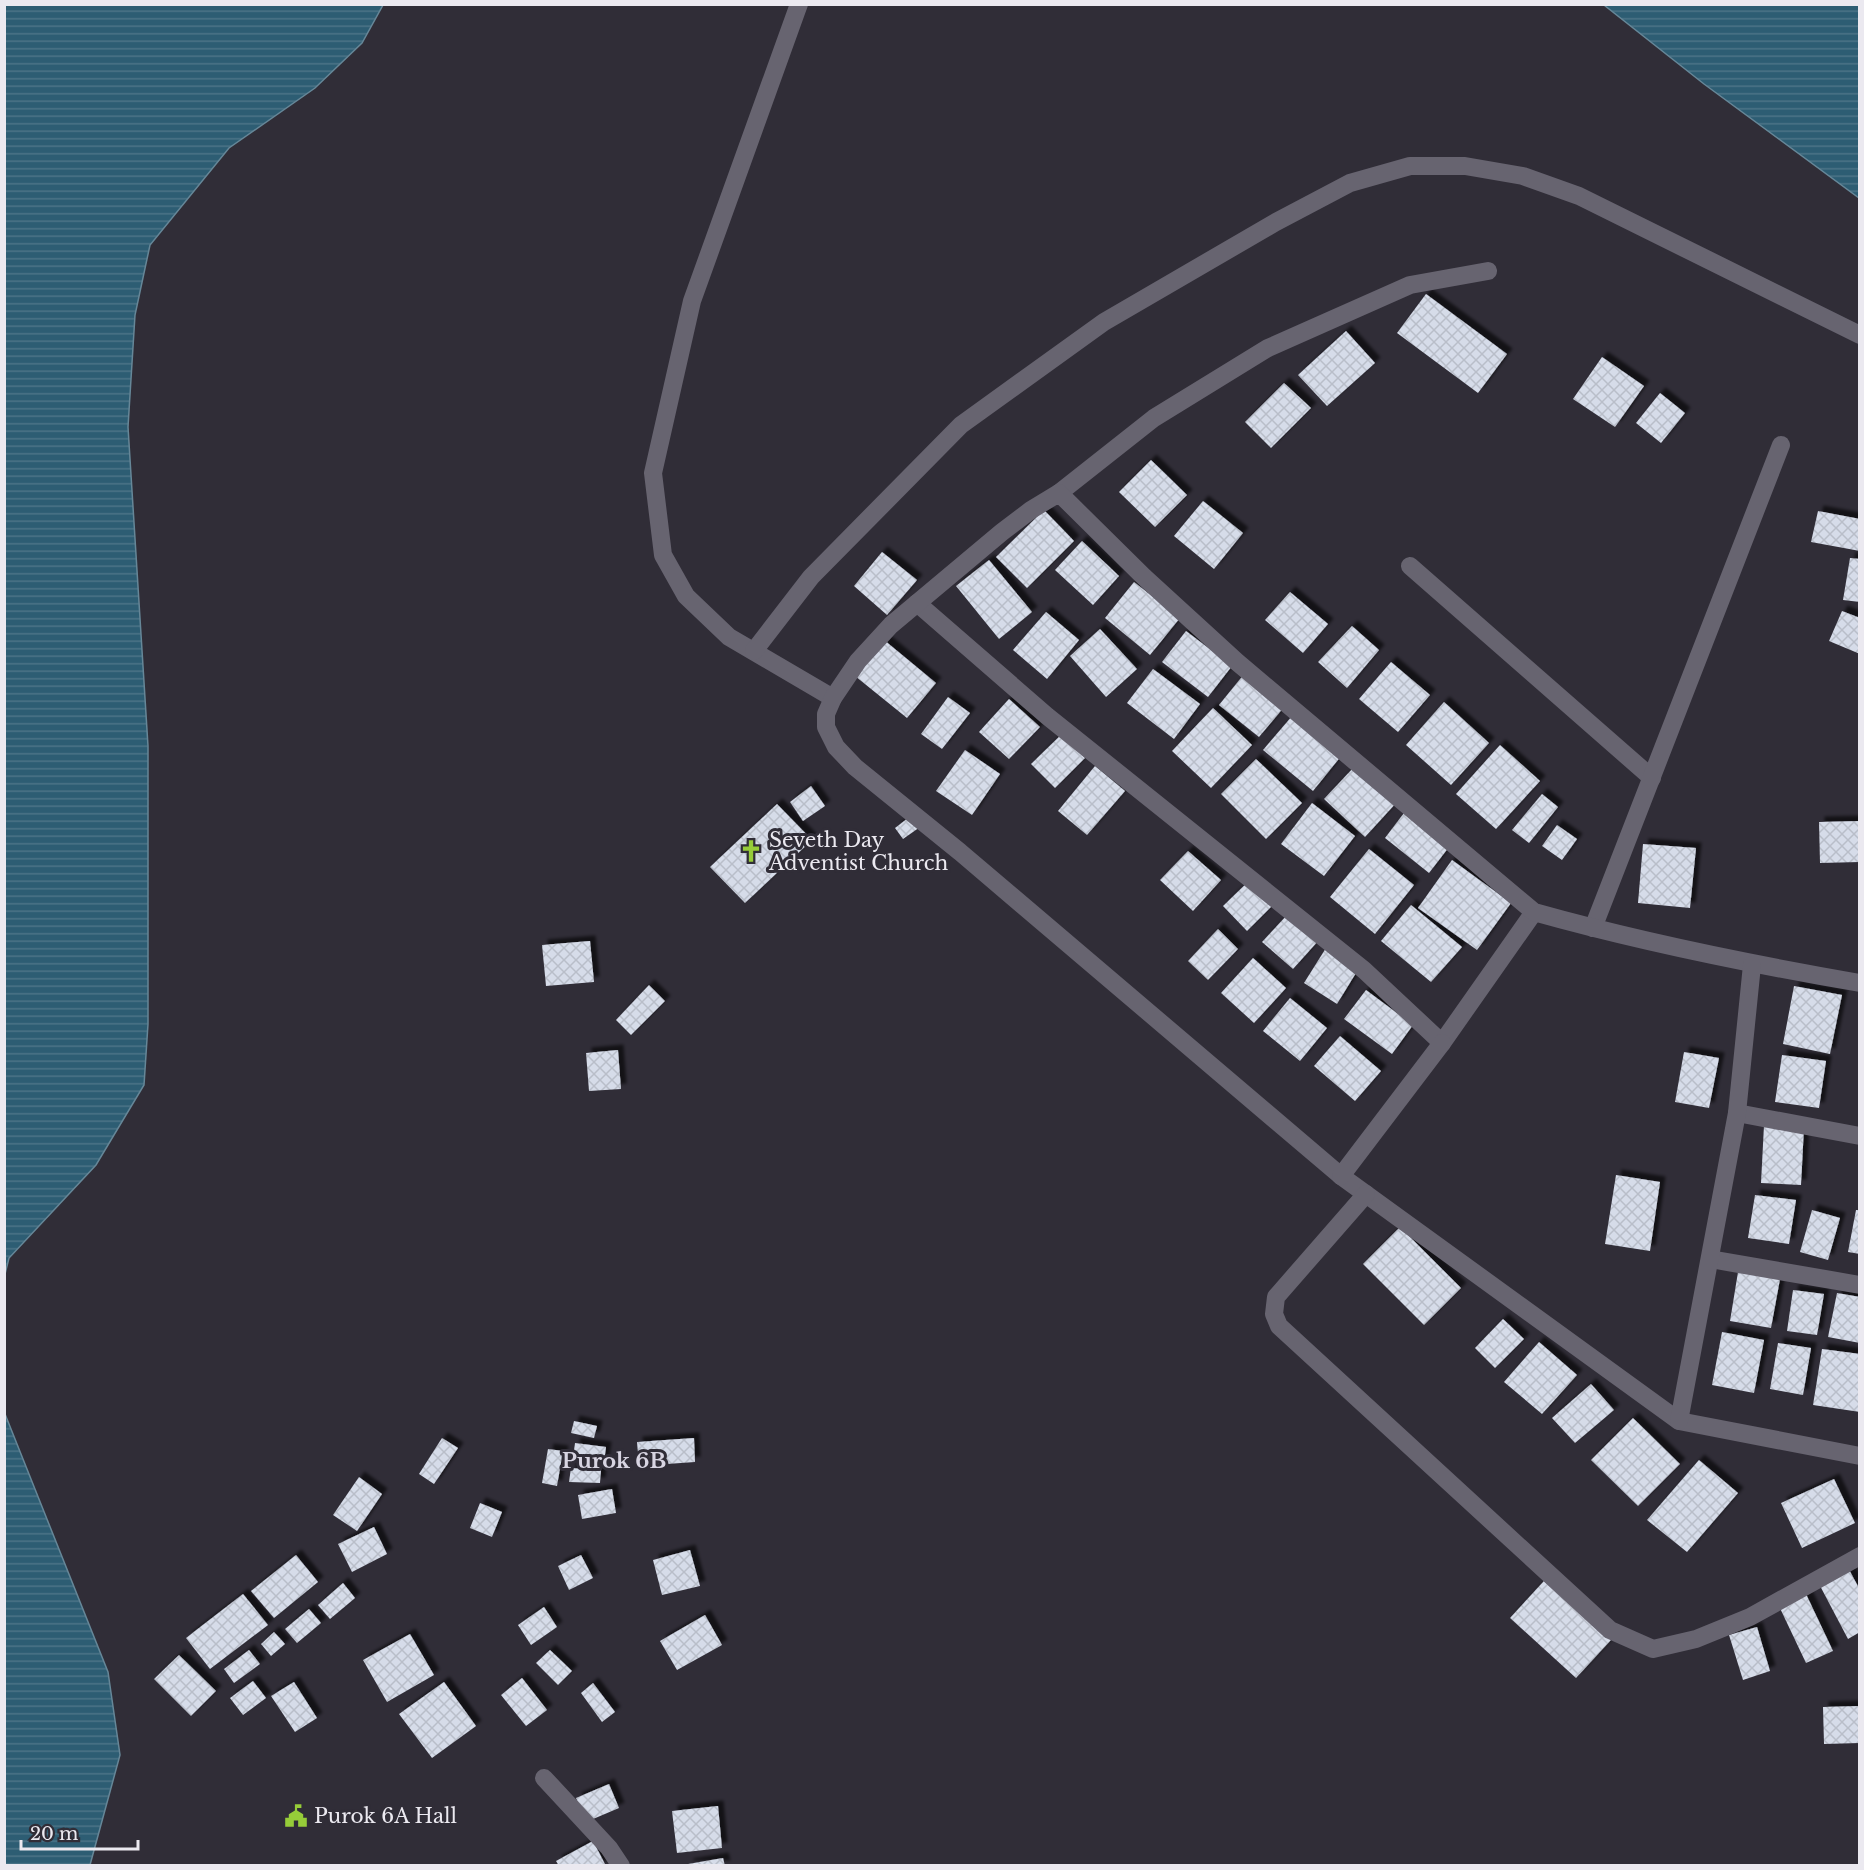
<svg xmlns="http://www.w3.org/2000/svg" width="1864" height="1870" viewBox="0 0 1864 1870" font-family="'Libre Baskerville',serif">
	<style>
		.water { fill: url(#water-rules); stroke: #668798; stroke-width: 1.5 }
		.building { fill: url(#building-cross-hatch); filter: url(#shadow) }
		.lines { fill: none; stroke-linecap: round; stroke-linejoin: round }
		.minor { stroke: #676470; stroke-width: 18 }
		.labels { text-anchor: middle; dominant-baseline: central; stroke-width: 6; stroke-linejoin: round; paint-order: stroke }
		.poi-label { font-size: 20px; fill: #ebe9f0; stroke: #302d37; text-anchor: start }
		.neighbourhood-label { font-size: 21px; font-weight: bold; fill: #d8d5e2; stroke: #302d37 }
	</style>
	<defs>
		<pattern id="water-rules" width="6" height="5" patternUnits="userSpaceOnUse" patternTransform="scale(1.5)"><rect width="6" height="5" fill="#2d5d73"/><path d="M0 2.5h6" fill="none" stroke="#4c7487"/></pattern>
		<pattern id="building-cross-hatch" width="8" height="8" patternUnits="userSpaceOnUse" patternTransform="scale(1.5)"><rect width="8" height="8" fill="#d6dce9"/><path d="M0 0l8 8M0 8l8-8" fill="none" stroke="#b9bec9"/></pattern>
		<filter id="shadow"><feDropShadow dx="5.5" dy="-5.5" stdDeviation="1.5" flood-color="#0009"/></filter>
	</defs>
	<rect width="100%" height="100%" fill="#302d37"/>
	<g class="water">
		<path d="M5,4L383,5L362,43L315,88L229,148L150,245L135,315L128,427L148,746V1024L144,1085L96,1165L9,1258L5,1274Z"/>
		<path d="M1604,5H1859V198L1704,84Z"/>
		<path d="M5,1414L108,1672L120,1755L90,1865H5Z"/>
	</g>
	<g class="building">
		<path d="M1426,294L1507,354L1478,393L1397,333Z"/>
		<path d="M1346,331L1375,363L1327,406L1298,375Z"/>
		<path d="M1602,357L1644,386L1615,427L1573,399Z"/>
		<path d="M1284,383L1311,408L1271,448L1245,422Z"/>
		<path d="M1660,393L1685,413L1661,443L1636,423Z"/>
		<path d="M1151,460L1187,495L1155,527L1119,492Z"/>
		<path d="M1203,501L1243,533L1214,569L1174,536Z"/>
		<path d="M1044,510L1074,541L1027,588L996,557Z"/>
		<path d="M1818,511L1860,519V551L1811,542Z"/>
		<path d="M1082,541L1119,576L1093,605L1055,570Z"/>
		<path d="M882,552L917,580L887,615L854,586Z"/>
		<path d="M1850,558L1860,559V602L1843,600Z"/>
		<path d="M989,560L1032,612L999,639L956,586Z"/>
		<path d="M1134,582L1180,618L1150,655L1105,618Z"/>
		<path d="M1290,592L1328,624L1303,653L1265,620Z"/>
		<path d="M1842,611L1860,618V654L1829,641Z"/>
		<path d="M1046,612L1079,640L1047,679L1013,650Z"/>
		<path d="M1352,626L1379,650L1347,688L1318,662Z"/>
		<path d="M1100,629L1137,669L1106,697L1070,656Z"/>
		<path d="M1186,631L1232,666L1208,697L1162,662Z"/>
		<path d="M884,640L936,683L907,718L855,676Z"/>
		<path d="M1391,662L1430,695L1398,732L1359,699Z"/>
		<path d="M1153,669L1200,704L1174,739L1127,703Z"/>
		<path d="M1245,673L1285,706L1259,737L1219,705Z"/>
		<path d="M948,697L970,713L942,749L921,734Z"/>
		<path d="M1009,699L1040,727L1009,759L979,732Z"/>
		<path d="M1444,702L1489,743L1451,785L1406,745Z"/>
		<path d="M1213,708L1252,745L1211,788L1172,751Z"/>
		<path d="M1293,715L1342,755L1313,791L1263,750Z"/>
		<path d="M1062,734L1085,758L1055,788L1031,764Z"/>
		<path d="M1500,745L1540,781L1496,829L1456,794Z"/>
		<path d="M965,750L1000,774L972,815L936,791Z"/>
		<path d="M1256,759L1302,803L1266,839L1221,794Z"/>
		<path d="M1356,765L1397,802L1365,837L1324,799Z"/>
		<path d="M1095,766L1125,791L1087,835L1058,811Z"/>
		<path d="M811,786L825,806L803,821L790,802Z"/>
		<path d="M1542,794L1558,807L1529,843L1512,830Z"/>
		<path d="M1312,803L1355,836L1324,876L1281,844Z"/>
		<path d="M777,804L812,840L745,903L710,867Z"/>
		<path d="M1404,813L1449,847L1429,873L1385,838Z"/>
		<path d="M912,815L920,827L903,839L895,828Z"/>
		<path d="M1860,821V862L1820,863L1819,822Z"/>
		<path d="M1557,825L1577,839L1562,860L1542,846Z"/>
		<path d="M1643,844L1696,848L1690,908L1638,903Z"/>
		<path d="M1369,849L1414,885L1375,934L1330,897Z"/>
		<path d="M1188,851L1221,880L1193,911L1160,880Z"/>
		<path d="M1452,860L1511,903L1477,950L1418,908Z"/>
		<path d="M1248,882L1272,906L1247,931L1223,906Z"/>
		<path d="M1411,905L1462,947L1431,982L1381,941Z"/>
		<path d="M1289,913L1319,940L1293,969L1262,942Z"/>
		<path d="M1218,929L1238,949L1208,980L1188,961Z"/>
		<path d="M590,941L594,982L546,986L542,945Z"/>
		<path d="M1326,948L1359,968L1337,1004L1304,983Z"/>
		<path d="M1253,958L1286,988L1254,1023L1221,993Z"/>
		<path d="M649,985L665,1001L631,1035L616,1020Z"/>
		<path d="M1794,986L1842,995L1830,1054L1783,1044Z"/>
		<path d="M1366,990L1413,1025L1392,1054L1344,1019Z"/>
		<path d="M1290,998L1327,1028L1300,1061L1263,1031Z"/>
		<path d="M1340,1036L1381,1071L1355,1101L1314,1066Z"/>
		<path d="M618,1050L621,1089L589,1091L586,1053Z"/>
		<path d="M1684,1052L1719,1058L1709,1108L1675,1102Z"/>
		<path d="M1782,1055L1826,1061L1819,1108L1775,1102Z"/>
		<path d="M1764,1125L1804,1127L1801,1185L1761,1183Z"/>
		<path d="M1616,1175L1660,1182L1650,1251L1605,1244Z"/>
		<path d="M1755,1195L1796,1200L1789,1244L1748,1238Z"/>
		<path d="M1812,1210L1840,1218L1828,1260L1800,1252Z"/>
		<path d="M1856,1210H1860V1254L1848,1252Z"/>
		<path d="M1400,1227L1461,1288L1424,1325L1363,1264Z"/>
		<path d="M1738,1272L1780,1279L1771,1328L1730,1321Z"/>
		<path d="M1793,1290L1824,1294L1817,1335L1787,1331Z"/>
		<path d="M1837,1293L1860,1297V1343L1828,1337Z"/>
		<path d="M1503,1319L1524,1339L1495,1368L1475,1348Z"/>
		<path d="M1722,1332L1764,1340L1754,1393L1712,1385Z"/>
		<path d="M1539,1342L1577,1375L1542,1414L1504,1382Z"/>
		<path d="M1778,1343L1811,1348L1803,1395L1770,1389Z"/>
		<path d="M1822,1349L1860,1354V1412L1813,1405Z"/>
		<path d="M1591,1384L1614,1410L1575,1443L1552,1418Z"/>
		<path d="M1633,1418L1680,1464L1638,1506L1591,1460Z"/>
		<path d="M574,1421L597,1426L594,1438L571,1433Z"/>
		<path d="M442,1438L458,1448L434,1484L419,1474Z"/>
		<path d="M694,1438L695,1462L639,1466L637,1442Z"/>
		<path d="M575,1443L606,1447L604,1462L573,1458Z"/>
		<path d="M548,1449L563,1451L557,1486L542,1483Z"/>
		<path d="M1699,1460L1738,1493L1687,1552L1647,1520Z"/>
		<path d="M571,1468L601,1470L600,1483L569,1482Z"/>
		<path d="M359,1477L382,1494L357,1531L333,1515Z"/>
		<path d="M1834,1479L1855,1523L1802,1548L1781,1503Z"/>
		<path d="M612,1489L616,1513L582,1519L578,1495Z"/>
		<path d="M480,1503L502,1512L492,1537L470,1528Z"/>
		<path d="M374,1527L387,1554L352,1572L338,1544Z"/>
		<path d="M690,1550L700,1586L662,1595L653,1560Z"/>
		<path d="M296,1555L318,1582L274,1618L251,1591Z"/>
		<path d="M581,1555L593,1578L569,1590L558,1566Z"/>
		<path d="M1847,1566L1860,1590V1632L1848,1639L1818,1582Z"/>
		<path d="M1544,1581L1611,1640L1576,1678L1510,1618Z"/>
		<path d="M343,1583L355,1598L330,1619L318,1605Z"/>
		<path d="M1805,1592L1833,1651L1806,1663L1778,1604Z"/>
		<path d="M243,1594L268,1625L210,1669L186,1638Z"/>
		<path d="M544,1607L557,1627L531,1645L518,1625Z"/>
		<path d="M309,1609L321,1623L297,1643L285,1629Z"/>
		<path d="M705,1615L722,1645L677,1670L660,1641Z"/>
		<path d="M1757,1627L1770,1671L1743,1680L1729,1635Z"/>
		<path d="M274,1632L285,1644L271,1656L261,1644Z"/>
		<path d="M410,1634L434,1675L387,1702L363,1660Z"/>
		<path d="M249,1650L260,1664L234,1683L224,1669Z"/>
		<path d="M550,1650L572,1671L558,1685L536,1663Z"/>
		<path d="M179,1655L216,1691L191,1716L154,1679Z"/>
		<path d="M522,1678L547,1710L526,1726L501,1695Z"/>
		<path d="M253,1681L266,1698L243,1715L230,1698Z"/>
		<path d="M294,1682L317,1718L295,1732L271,1696Z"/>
		<path d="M444,1682L476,1726L432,1758L399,1714Z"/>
		<path d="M593,1683L615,1712L602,1722L581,1693Z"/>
		<path d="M1860,1706V1743L1824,1744L1823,1707Z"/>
		<path d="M609,1784L619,1808L586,1822L576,1798Z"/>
		<path d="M718,1806L722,1848L677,1853L672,1811Z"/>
		<path d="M593,1841L606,1866H559L556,1861Z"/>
		<path d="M723,1858L725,1866H688V1864Z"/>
	</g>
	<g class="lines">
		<g class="minor">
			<path d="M799,4L692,301L653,473L663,555L686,596L729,637L833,698"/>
			<path d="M1059,493L1154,418L1268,348L1410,285L1488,271"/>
			<path d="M1410,566L1652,778"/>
			<path d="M917,603L1047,716L1364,970L1442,1043L1534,912"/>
			<path d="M754,651L811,577L961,425L1104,322L1276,222L1350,183L1410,166H1465L1523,176L1579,196L1860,335"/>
			<path d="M1593,928L1781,445"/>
			<path d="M1860,983C1750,964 1641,942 1534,912L1237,662L1144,577L1059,493L1031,510L1002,532L891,625L858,661L833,698L826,714V727L836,747L855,767L960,852L1341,1176L1679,1421L1860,1456"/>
			<path d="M1737,1113L1860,1136"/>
			<path d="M1341,1176L1442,1043"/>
			<path d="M1366,1194L1276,1297L1274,1314L1279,1326L1610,1630L1653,1649L1696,1639L1750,1617L1860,1556"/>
			<path d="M1710,1259L1860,1285"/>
			<path d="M1679,1421L1737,1113L1752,965"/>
			<path d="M544,1778L609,1848L621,1866"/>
		</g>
	</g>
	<defs>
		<g id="church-bare" transform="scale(1.8)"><path d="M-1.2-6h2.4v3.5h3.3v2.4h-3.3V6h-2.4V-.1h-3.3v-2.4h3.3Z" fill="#96cc39" stroke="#302d37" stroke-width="2.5" paint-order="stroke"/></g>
		<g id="civic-bare" transform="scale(1.8)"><path d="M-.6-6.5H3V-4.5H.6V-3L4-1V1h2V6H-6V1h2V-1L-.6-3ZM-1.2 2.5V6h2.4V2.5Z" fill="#96cc39" stroke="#302d37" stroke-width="2.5" paint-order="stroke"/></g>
	</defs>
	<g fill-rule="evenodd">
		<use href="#church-bare" x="751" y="851"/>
		<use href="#civic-bare" x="296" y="1816"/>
	</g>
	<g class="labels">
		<g class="poi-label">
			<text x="769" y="840">Seveth Day<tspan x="769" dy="23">Adventist Church</tspan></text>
			<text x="314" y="1816">Purok 6A Hall</text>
		</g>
		<g class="neighbourhood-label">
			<text x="614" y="1461">Purok 6B</text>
		</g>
	</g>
	<rect width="1864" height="1870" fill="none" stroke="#ebe9f0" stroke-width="12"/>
	<path d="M21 1840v9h117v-9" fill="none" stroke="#ebe9f0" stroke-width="3"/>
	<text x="30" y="1840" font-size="18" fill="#ebe9f0" stroke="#302d37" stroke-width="4.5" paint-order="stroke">20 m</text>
</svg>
